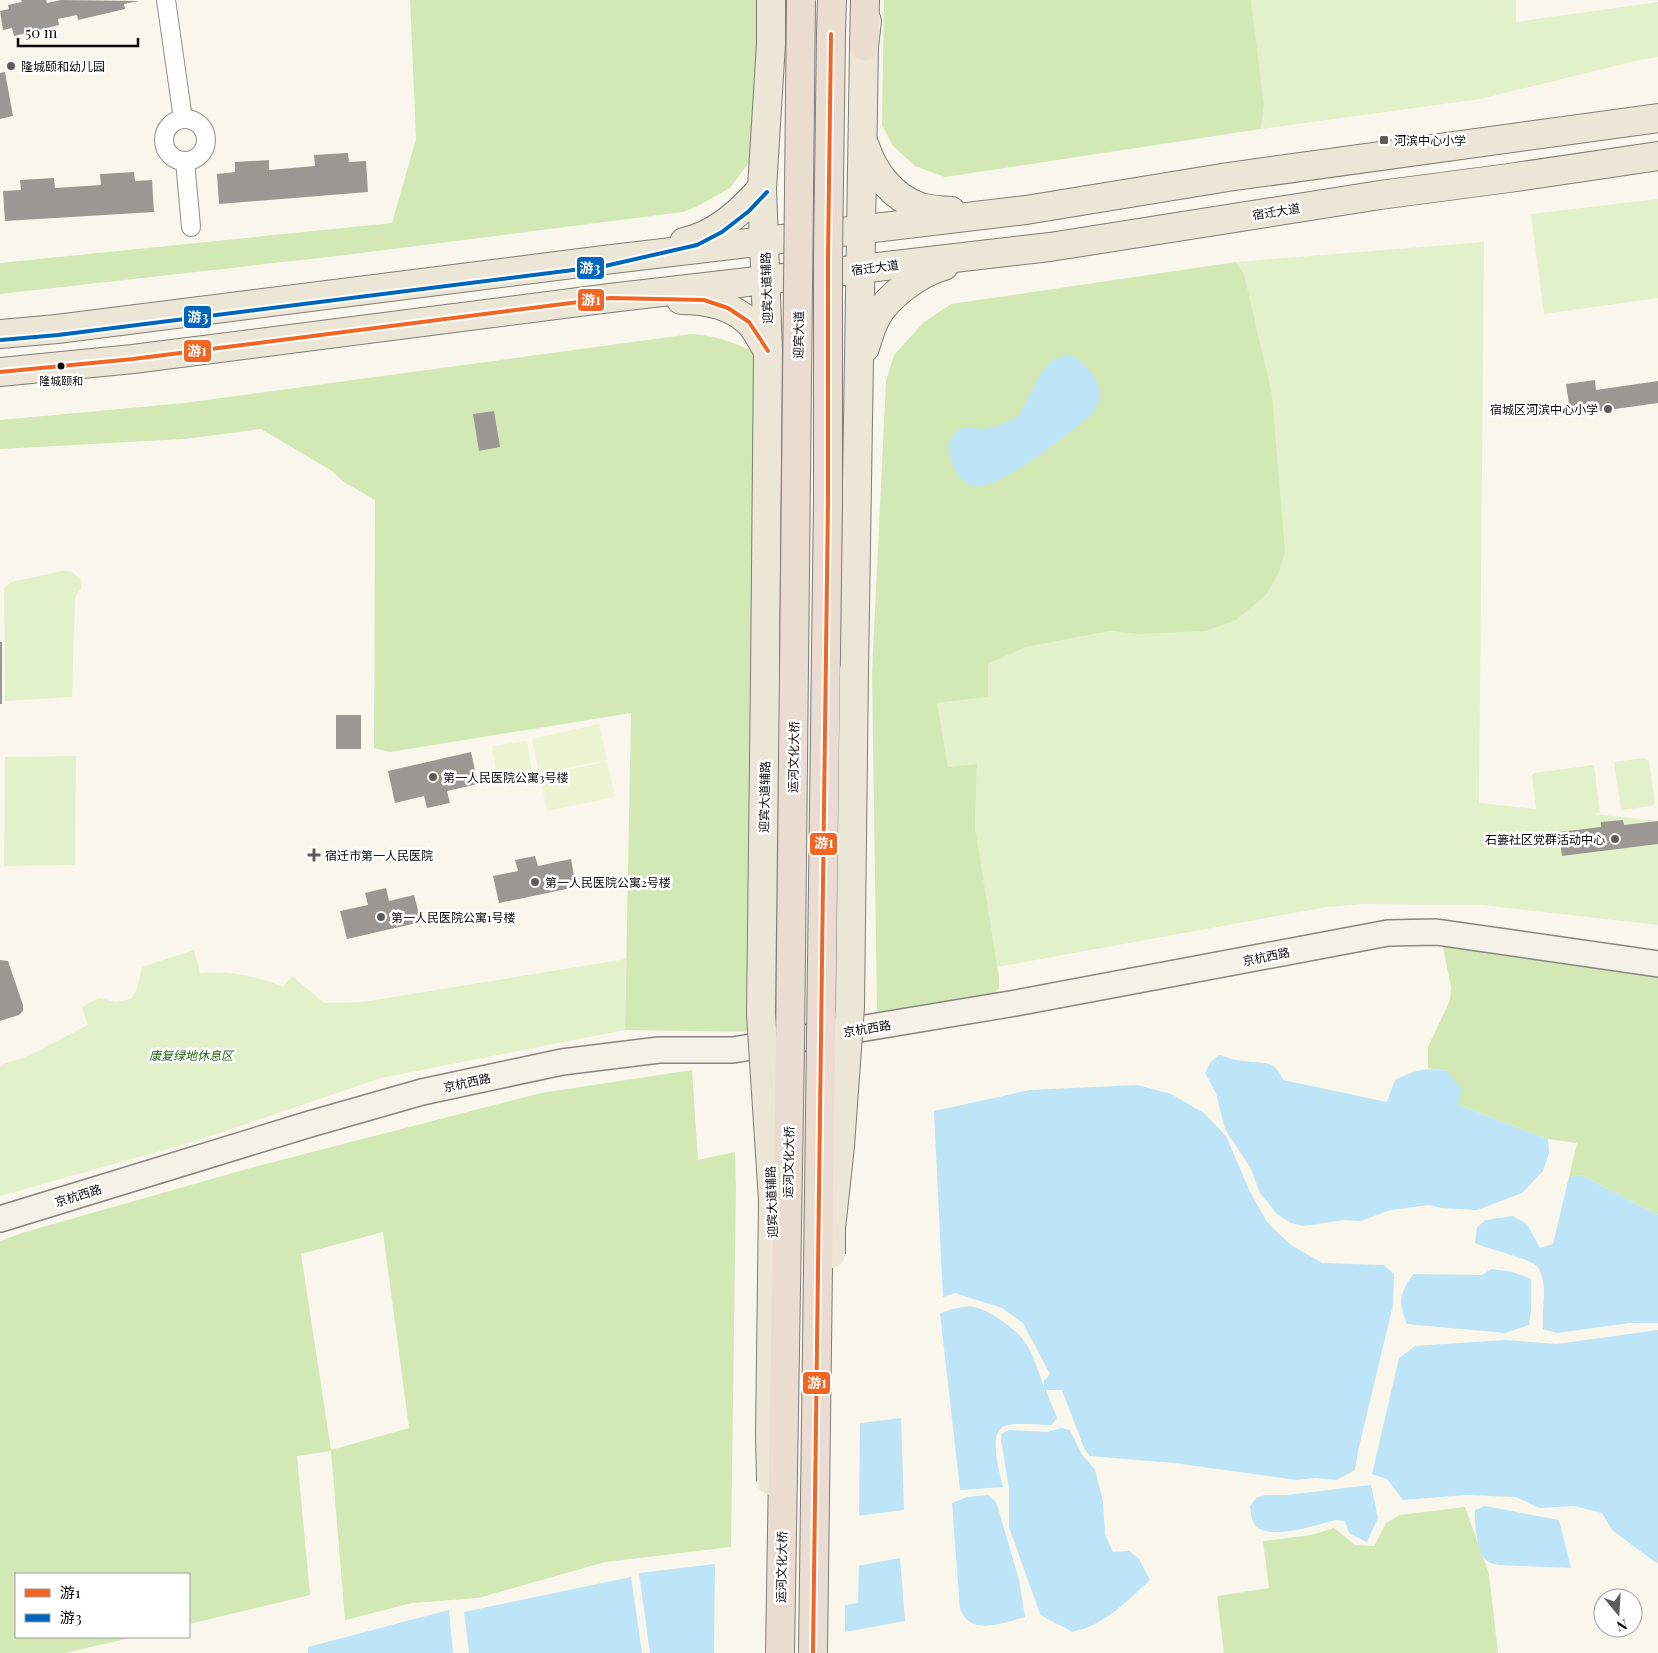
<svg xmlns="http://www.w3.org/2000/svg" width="1658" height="1653" viewBox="0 0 1658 1653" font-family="'Playfair Display','Noto Sans SC',serif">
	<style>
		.green { fill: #e2f1c9 }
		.forest { fill: #d2e9b6; fill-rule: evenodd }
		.pitch { fill: #ecf4d3 }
		.water { fill: #bee4f7 }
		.pier { fill: #f9f6ec }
		.building { fill: #9b9893 }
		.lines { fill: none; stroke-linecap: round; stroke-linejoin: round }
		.street-casing { stroke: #91908b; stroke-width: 20 }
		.secondary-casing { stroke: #888682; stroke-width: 28 }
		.primary-casing { stroke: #7e7d78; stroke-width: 30 }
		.highway-casing { stroke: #7e7d78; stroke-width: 30 }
		.street { stroke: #fefefc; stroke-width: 18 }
		.secondary { stroke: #f4f2e6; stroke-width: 25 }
		.primary { stroke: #ebe6d5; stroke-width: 28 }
		.highway { stroke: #eadcd1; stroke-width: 28 }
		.primary-bridge-casing { stroke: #7e7d78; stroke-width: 30; stroke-linecap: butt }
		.highway-bridge-casing { stroke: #7e7d78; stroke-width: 30; stroke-linecap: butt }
		.primary-bridge { stroke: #ebe6d5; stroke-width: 28 }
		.highway-bridge { stroke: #eadcd1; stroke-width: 28 }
		.bus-1-casing { stroke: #fff; stroke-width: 8 }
		.bus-2-casing { stroke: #fff; stroke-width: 8 }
		.bus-1 { stroke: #f26522; stroke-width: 4 }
		.bus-2 { stroke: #0065bd; stroke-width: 4 }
		.poi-dot { fill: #5d5c58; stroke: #fff; stroke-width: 2 }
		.bus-dot { fill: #090909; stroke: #fff; stroke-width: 2 }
		.labels { text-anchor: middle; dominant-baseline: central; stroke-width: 5; stroke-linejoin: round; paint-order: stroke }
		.bus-label { font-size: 11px; fill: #090909; stroke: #fff }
		.poi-label { font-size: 12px; fill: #090909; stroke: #fff; text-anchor: start }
		.street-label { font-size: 12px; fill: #090909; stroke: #fff }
		.park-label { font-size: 12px; font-style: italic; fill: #276615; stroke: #fff }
		.line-badge { stroke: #fff; stroke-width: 2 }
		.badge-label { font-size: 14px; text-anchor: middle; font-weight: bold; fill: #fff }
	</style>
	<rect width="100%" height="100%" fill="#f9f6ec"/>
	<g class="green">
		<path d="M1251,0H1516V22L1658,2V57L1639,60L1480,99L1261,129L1264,105Z"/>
		<path d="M1658,199V298L1544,314L1531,214Z"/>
		<path d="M1484,242L1479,803L1536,809L1532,775L1534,773L1594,765L1600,813L1594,814L1658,821V925L1483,905L1363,904L1327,907L997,967L975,827L977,765L948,767L937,703L988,697V664L1026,647L1110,631L1138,634L1244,274L1236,262Z"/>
		<path d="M63,571L72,572L80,579L81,588L75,597L72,697L5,701L4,588L11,582Z"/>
		<path d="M76,756L75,865L4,866L5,757Z"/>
		<path d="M1644,758L1649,760L1655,803L1651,806L1621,810L1614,762Z"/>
		<path d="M194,950L200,973C231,971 254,975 283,987L292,976L324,1003L363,1002L626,959L625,1030L381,1078L199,1140L0,1196V1065L24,1058L88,1025L82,1007L99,998L116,1002L131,999L137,989L142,967Z"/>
	</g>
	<g class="forest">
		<path d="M410,0H765L756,153L730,188L696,207L683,212L346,255L0,294V263L392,223L416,139Z"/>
		<path d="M884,0H1251L1264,105L1261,129L945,177L915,166L893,146L882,125Z"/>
		<path d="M1236,262L1244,274L1272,395L1285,552L1279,572L1266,595L1236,620L1205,631L1138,634L1110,631L1026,647L988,664V697L937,703L948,767L977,764L975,827L999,977V988L990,999L890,1013L877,1011L872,672L886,381L894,355L923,323L951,304Z"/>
		<path d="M691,334C718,336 733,342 758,354L762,1032L625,1030L631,713L390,752L374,748L375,500L344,482L332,471L261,429L184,439L0,449V420L184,403Z"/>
		<path d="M1442,942L1658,971V1215L1581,1175L1569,1177L1577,1143L1548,1139L1458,1105L1447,1071L1428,1068V1047L1450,1000L1451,987Z"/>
		<path d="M692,1070L698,1160L735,1152L736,1186L731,1547L605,1562L478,1598L412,1603L345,1620L331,1451L297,1456L310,1595L189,1624V1574H16V1637H134L65,1653H0V1241L25,1232L254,1167L541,1093ZM383,1232L409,1428L331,1450L301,1254Z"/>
		<path d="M1465,1507L1489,1574L1498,1653H1224L1217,1596L1269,1588L1263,1541L1311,1535L1334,1528L1355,1545L1374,1546L1386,1523L1400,1515Z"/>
	</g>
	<g class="pitch">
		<path d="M599,724L607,760L539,774L532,739Z"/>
		<path d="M527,741L533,778L498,783L492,746Z"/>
		<path d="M607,761L615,797L547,811L540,776Z"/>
	</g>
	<g class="water">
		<path d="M1071,355C1093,369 1111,391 1091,415C1072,431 996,493 973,486C964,484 956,473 953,465C949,457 947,443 953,435C962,423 973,429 984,429C995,428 1011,422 1019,415C1022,411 1024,405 1027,401C1038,380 1044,357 1071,355Z"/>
		<path d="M1219,1055C1226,1057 1234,1060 1243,1061C1262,1064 1274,1058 1283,1080L1387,1102L1395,1080C1416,1070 1424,1067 1447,1071L1462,1089L1458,1105L1548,1139L1549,1153L1543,1171L1522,1193L1477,1210L1441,1208L1429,1205L1390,1210L1361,1221L1344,1220L1304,1226L1291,1223L1277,1214L1260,1193L1251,1169L1225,1129L1216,1093L1205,1073L1210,1063Z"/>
		<path d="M1137,1085L1171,1094L1204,1113L1226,1136L1250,1192L1267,1222L1291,1245L1322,1263L1384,1265L1394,1274L1393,1305L1358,1451L1355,1470L1337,1480L1315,1478L1297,1480L1174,1463L1090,1456L1084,1448L1062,1390H1046L1057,1418L1052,1425C1041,1425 1014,1422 1005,1426C987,1432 1000,1472 1003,1487L960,1490L940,1313C950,1310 963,1305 974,1307C989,1310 1016,1329 1024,1341C1034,1354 1038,1372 1044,1387V1381L1050,1374L1023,1323L1002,1308L955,1293L943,1297L934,1111L1030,1090Z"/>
		<path d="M1581,1175L1658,1215V1323H1629L1557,1333L1543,1329C1542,1315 1544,1304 1544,1290C1544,1284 1541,1272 1538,1267C1531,1259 1488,1249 1475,1243L1477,1227L1486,1220L1513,1216L1527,1224L1540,1248L1553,1244L1569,1177Z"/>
		<path d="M1491,1269L1513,1272L1531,1279V1310L1529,1325L1505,1333L1407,1324C1398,1302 1399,1294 1413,1274L1482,1275Z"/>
		<path d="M1658,1330V1563L1655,1562L1612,1530L1602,1513L1574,1506L1539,1508L1516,1497L1466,1495L1403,1500L1387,1479L1372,1474L1399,1358L1415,1346L1505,1340L1557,1344Z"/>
		<path d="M901,1418L904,1510L791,1524L853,1424Z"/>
		<path d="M1062,1428L1070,1430L1081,1453L1095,1470L1103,1501L1105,1534L1113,1552L1129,1551L1139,1559L1150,1580C1124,1603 1107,1624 1072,1632C1062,1625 1050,1622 1040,1614L1009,1527V1489L1001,1440L1002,1433L1009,1430L1047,1432Z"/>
		<path d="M1371,1485L1378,1518L1367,1542L1349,1533L1345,1521L1336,1520C1318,1524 1269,1542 1255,1525C1251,1520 1251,1512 1250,1506L1256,1498L1265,1495H1286Z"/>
		<path d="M988,1495L996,1502L999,1511L1019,1580L1025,1617C1010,1621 984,1631 970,1622C966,1620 963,1614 960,1610L952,1503L967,1497Z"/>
		<path d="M1485,1506L1559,1520L1571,1568L1499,1565C1492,1564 1486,1562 1482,1555C1477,1547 1474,1520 1475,1510Z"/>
		<path d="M900,1558L905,1621L790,1642L781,1580Z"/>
		<path d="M715,1564L714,1653H650L639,1573Z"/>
		<path d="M631,1577L642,1653H469L464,1612Z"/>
		<path d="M449,1610L453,1653H308V1647Z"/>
	</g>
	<g class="pier">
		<path d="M860,1420L859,1518L792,1526L797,1422Z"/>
		<path d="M859,1563L858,1603L845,1605V1634L790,1644L780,1578Z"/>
	</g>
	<g class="building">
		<path d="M21,0H46L47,3L61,0L139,1L124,4L125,9L78,20L77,15L58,19L59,25L14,36L12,28L3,30L0,11L9,9L8,5L22,2Z"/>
		<path d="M5,72L13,116L0,119V73Z"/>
		<path d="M348,153L349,162L366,161L368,192L219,204L217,174L235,172V162L269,160V170L315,166L314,155Z"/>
		<path d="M134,172L135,181L152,180L154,212L5,221L3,191L21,190L20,180L54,178L55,188L101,185L100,174Z"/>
		<path d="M1595,380L1596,390L1658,381V403L1594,412L1593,407L1570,410L1566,384Z"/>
		<path d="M494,411L500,447L479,451L473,414Z"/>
		<rect x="0" y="642" width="2" height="62"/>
		<rect x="336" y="715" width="25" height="34"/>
		<path d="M471,752L478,784L447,791L450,803L427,808L424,796L395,803L388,771Z"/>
		<path d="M1623,820L1624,825L1658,821V844L1562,856L1559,832L1601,827V822Z"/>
		<path d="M535,856L538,866L571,859L576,887L499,903L493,876L518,871L515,860Z"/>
		<path d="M386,888L389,901L414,895L421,922L347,939L340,911L368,905L365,893Z"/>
		<path d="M0,960L8,961L23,1005V1011L19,1015L0,1021Z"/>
	</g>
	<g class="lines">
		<g class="street-casing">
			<g id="street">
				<path d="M166,0L183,119"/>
				<circle cx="185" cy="140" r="21"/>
				<path d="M185,161L191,227"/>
			</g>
		</g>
		<g class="secondary-casing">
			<path id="secondary" d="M0,1219L310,1124L422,1092L562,1062L659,1050H733L1016,1003L1388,933L1436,932L1658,964"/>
		</g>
		<g class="primary-casing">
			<g id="primary">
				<path d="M865,146C874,173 892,197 920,207C930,210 941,210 951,211"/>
				<path d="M684,242C716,235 741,212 762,188"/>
				<path d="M681,300C705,300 729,304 748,321C756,328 762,342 768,351"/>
				<path d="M0,334L57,329L604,260L1026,210L1228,177L1658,118"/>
				<path d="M865,348C868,338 871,327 876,318C887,296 921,272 944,266"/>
				<path d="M0,372L133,359L610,298L1050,247L1380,195L1509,178L1658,156"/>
				<path d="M854,670L864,46L867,21"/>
				<path d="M765,676L768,351L762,188L771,44V0"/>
			</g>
		</g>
		<g class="highway-casing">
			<g id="highway">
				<path d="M831,34L832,0"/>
				<path d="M864,46L865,0"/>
			</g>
		</g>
		<use href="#street" class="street"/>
		<use href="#secondary" class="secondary"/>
		<use href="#primary" class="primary"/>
		<use href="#highway" class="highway"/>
		<g class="primary-bridge-casing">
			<g id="primary-bridge">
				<path d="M765,676L761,1014L773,1201L770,1435L771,1481"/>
				<path d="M831,1254V1228L840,1146L850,1007L854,670"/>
			</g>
		</g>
		<g class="highway-bridge-casing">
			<g id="highway-bridge">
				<path d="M780,1653L790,1047L801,0"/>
				<path d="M813,1653L828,500V257L831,34"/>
			</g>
		</g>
		<use href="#primary-bridge" class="primary-bridge"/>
		<use href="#highway-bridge" class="highway-bridge"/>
		<g class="bus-1-casing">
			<g id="bus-1">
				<path d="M0,372L133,359L610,298L704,300L728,308L749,322L768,351"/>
				<path d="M813,1653L828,500V257L831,34"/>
			</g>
		</g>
		<g class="bus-2-casing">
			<path id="bus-2" d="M1,340L58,335L605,266L697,245L722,232L749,211L767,192"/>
		</g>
		<use href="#bus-1" class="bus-1"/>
		<use href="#bus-2" class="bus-2"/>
	</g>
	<g class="poi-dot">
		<circle cx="11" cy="66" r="5"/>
		<rect x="1379" y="135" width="10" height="10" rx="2.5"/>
		<circle cx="1608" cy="409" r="5"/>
		<circle cx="433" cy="777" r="5"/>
		<circle cx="1615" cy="839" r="5"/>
		<path d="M311.5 847.5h5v5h5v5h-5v5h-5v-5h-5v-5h5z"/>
		<circle cx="535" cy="882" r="5"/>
		<circle cx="381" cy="917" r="5"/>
	</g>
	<circle class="bus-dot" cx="61" cy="366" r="4.5"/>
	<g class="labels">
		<g class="bus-label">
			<text x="61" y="380">隆城颐和</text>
		</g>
		<g class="poi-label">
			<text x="21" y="66">隆城颐和幼儿园</text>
			<text x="1394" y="140">河滨中心小学</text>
			<text x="1598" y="409" text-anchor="end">宿城区河滨中心小学</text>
			<text x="443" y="777">第一人民医院公寓3号楼</text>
			<text x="1605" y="839" text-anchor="end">石篓社区党群活动中心</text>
			<text x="325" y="855">宿迁市第一人民医院</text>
			<text x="545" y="882">第一人民医院公寓2号楼</text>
			<text x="391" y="917">第一人民医院公寓1号楼</text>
		</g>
		<g class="street-label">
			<text transform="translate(1276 211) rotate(-9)">宿迁大道</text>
			<text transform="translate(875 267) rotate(-7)">宿迁大道</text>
			<text transform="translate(766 288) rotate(-92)">迎宾大道辅路</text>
			<text transform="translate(798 335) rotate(-89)">迎宾大道</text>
			<text transform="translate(793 757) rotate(-89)">运河文化大桥</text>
			<text transform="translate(764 797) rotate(-89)">迎宾大道辅路</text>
			<text transform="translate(1266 956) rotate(-11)">京杭西路</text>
			<text transform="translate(867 1028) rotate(-9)">京杭西路</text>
			<text transform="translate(467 1082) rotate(-12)">京杭西路</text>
			<text transform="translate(788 1162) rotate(-89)">运河文化大桥</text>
			<text transform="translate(78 1195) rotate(-17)">京杭西路</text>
			<text transform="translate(771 1202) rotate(-92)">迎宾大道辅路</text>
			<text transform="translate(781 1567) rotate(-89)">运河文化大桥</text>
		</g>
		<g class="park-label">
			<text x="191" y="1055">康复绿地休息区</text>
		</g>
	</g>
	<g class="line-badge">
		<rect x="576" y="256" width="29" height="24" rx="5" fill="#0065bd"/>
		<rect x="577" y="288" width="28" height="24" rx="5" fill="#f26522"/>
		<rect x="183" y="305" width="29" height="24" rx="5" fill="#0065bd"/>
		<rect x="183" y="339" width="29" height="24" rx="5" fill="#f26522"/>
		<rect x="809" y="832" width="29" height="24" rx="5" fill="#f26522"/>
		<rect x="802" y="1371" width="29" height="24" rx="5" fill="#f26522"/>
	</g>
	<g class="badge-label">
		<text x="590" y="273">游3</text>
		<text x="591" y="305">游1</text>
		<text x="198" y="322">游3</text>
		<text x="197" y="356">游1</text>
		<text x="824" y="848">游1</text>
		<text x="817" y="1388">游1</text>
	</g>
	<rect x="15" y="1573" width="175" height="65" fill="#ffffff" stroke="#9d9d9d"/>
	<rect x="25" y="1589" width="25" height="8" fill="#f26522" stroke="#9d9d9d"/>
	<text x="60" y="1598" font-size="15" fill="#090909">游1</text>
	<rect x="25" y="1614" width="25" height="8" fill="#0065bd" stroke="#9d9d9d"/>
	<text x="60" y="1623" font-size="15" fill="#090909">游3</text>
	<g transform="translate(1618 1613) rotate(162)"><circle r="24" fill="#ffffff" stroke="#9d9d9d"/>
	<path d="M0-4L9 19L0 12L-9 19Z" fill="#5d5c58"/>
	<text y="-8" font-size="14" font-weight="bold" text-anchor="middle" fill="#090909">N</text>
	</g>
	<path d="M18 38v8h120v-8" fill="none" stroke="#090909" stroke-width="2.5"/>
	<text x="25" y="38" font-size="15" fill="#090909" stroke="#ffffff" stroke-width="4" paint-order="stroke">50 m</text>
</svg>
